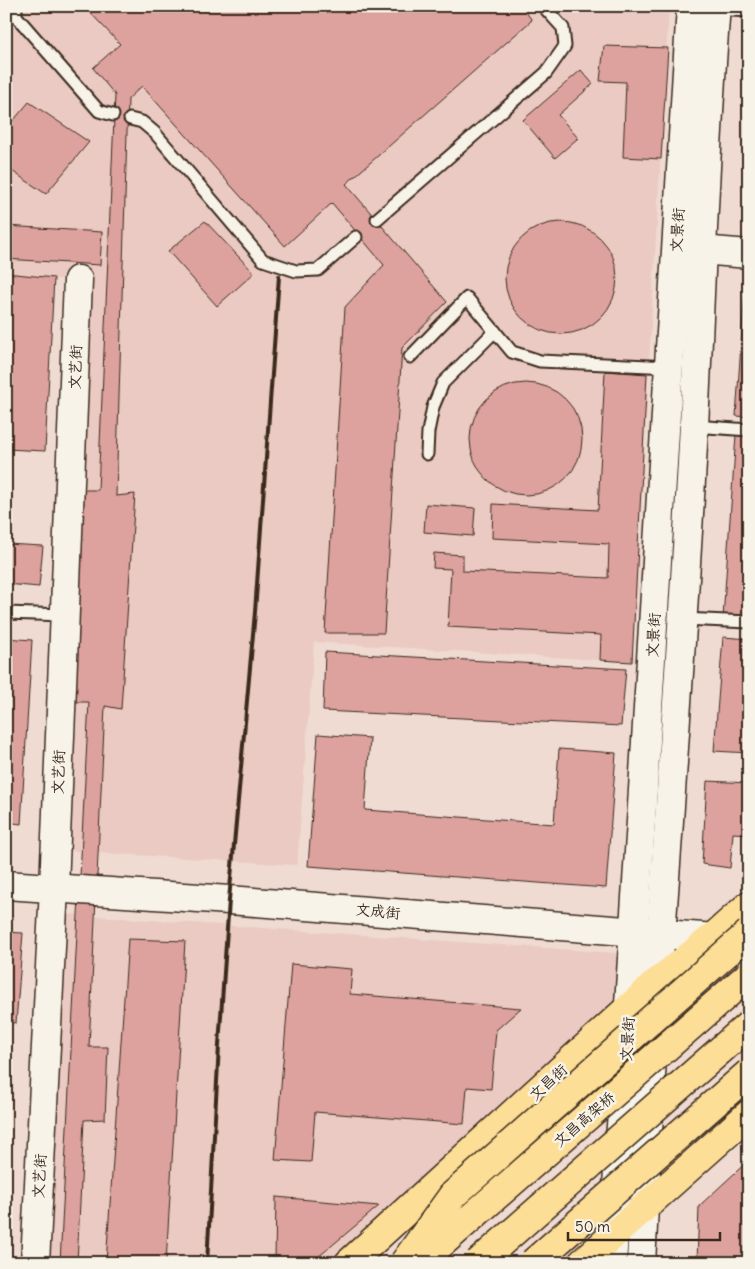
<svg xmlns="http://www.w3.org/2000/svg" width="755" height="1269" viewBox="0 0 755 1269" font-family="Delius,'LXGW WenKai TC',sans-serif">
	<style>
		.built { fill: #eacac2 }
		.building { fill: #dda29e; stroke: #3b2a1e }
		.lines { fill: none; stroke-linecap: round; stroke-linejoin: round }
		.lane-casing { stroke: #3b2a1e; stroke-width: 15 }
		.secondary-casing { stroke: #3b2a1e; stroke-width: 31 }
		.highway-casing { stroke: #3b2a1e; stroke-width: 31 }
		.lane { stroke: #f7f3e8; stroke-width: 11 }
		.secondary { stroke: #f7f3e8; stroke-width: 28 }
		.highway { stroke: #fdde96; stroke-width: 28 }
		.rail { stroke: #3b2a1e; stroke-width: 4 }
		.highway-bridge-casing { stroke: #3b2a1e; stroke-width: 31; stroke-linecap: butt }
		.highway-bridge { stroke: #fdde96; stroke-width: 28 }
		.labels { text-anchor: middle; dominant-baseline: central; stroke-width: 5; stroke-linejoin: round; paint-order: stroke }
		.street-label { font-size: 15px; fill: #3b2a1e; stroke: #f7f3e8 }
	</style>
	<rect width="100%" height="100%" fill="#efdbd2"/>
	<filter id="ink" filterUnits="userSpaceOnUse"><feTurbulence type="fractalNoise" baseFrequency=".02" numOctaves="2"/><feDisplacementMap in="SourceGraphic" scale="10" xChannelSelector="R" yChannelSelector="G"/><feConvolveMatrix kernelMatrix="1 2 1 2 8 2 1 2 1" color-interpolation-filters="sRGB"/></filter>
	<g filter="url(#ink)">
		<g class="built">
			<path d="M6,6H669L632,662L314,642L297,865L55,850L78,280L6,276Z"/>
			<path d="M52,913L615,953L621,974L619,1017L355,1263H35Z"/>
		</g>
		<g class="building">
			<path d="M84,6H521L532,20L346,184L447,302L402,348L384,633H325L345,307L384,265L332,203L285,246L142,86L128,99L116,496L135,494L121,709L105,706L89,1047H108L105,1119L84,1120L77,1263H60L89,702H70L83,490H98L115,95L93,68L120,44Z"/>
			<path d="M604,46L668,48L661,159L623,157L626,82L600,81Z"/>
			<path d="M581,70L593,84L558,115L578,138L555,158L523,120Z"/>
			<path d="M29,102L89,142L46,194L6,167V116L13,121Z"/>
			<path d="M205,221L254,273L217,306L168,251Z"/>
			<circle cx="561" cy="278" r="56"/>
			<path d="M6,226L102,232L100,265L6,259Z"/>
			<path d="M6,273L54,278L45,451L6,449V375L10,311H6Z"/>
			<path d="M745,288H749V417L736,416Z"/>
			<path d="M605,371L647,374L632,662L600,660L601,635L448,627L451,569L433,568L434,553L463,555V571L608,578L609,544L492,538L493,504L598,510Z"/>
			<circle cx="526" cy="439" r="56"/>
			<path d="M736,435L749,437V619L723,618Z"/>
			<path d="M426,504L475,508L473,536L424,532Z"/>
			<path d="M6,544L43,546L39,587L6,584Z"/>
			<path d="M723,637L749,639V753L714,751Z"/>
			<path d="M6,638L32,640L21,824L6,822Z"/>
			<path d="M325,652L626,669L621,726L323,711Z"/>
			<path d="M318,734L370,738L365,810L554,824L559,749L616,753L606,888L308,866Z"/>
			<path d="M707,781L749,783V834L733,833L730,868L702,864Z"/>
			<path d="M6,932L23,933L16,1023L6,1022Z"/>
			<path d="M128,939L185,941L166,1263H106Z"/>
			<path d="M291,964L352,969L350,994L521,1008L496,1030L491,1089L467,1087L464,1124L315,1112L311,1162L275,1160Z"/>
			<path d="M749,1160V1263H697L699,1206Z"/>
			<path d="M276,1197L379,1206L311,1263H275Z"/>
		</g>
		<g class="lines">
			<g class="lane-casing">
				<g id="lane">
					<path d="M16,6V16L99,111L113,115"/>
					<path d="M715,9L749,11"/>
					<path d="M130,119L142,122L155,133L263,260L296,271L318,270L356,237"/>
					<path d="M377,219L546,73L565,46L563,28L543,6"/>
					<path d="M410,357L467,298L512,352L540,361L670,367"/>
					<path d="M694,426L749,430"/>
					<path d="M427,454L428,432L433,407L443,383L495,331"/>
					<path d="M6,613L64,615"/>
					<path d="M683,619L749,622"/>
				</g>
			</g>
			<g class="secondary-casing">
				<g id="secondary">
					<path d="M701,250L749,254"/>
					<path d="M6,885L229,900L728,939"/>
					<path d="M35,1263L54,888L78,280"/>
					<path d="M612,1263L642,806L691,6"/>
					<path d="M641,1263L656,983L661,935C673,765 685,596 694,426C701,286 705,146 716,6"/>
				</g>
			</g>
			<g class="highway-casing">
				<g id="highway">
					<path d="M349,1263L656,983L712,938L749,905"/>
					<path d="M582,1263L749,1114"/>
				</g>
			</g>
			<use href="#lane" class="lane"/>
			<use href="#secondary" class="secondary"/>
			<use href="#highway" class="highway"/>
			<path class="rail" d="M207,1263L219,1045L229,900L255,612L279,276"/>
			<g class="highway-bridge-casing">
				<g id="highway-bridge">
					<path d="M404,1263L453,1195L749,933"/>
					<path d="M419,1263L749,975"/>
					<path d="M478,1263L749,1025"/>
					<path d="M533,1263L749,1073"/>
				</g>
			</g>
			<use href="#highway-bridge" class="highway-bridge"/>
		</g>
	</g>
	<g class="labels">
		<g class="street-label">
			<text transform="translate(677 230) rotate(-87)">文景街</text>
			<text transform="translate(75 367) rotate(-88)">文艺街</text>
			<text transform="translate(653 635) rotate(-87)">文景街</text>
			<text transform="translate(58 772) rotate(-88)">文艺街</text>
			<text transform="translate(378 911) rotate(5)">文成街</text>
			<text transform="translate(627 1039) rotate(-86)">文景街</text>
			<text transform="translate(548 1082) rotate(-42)">文昌街</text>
			<text transform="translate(584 1119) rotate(-41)">文昌高架桥</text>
			<text transform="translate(39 1176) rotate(-87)">文艺街</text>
		</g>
	</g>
	<rect width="755" height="1269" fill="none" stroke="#f7f3e8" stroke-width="25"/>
	<rect x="12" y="12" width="730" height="1244" fill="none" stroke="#3b2a1e" stroke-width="2" filter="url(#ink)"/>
	<path d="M568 1232v8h152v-8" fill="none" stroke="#3b2a1e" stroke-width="2.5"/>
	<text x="575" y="1232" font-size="15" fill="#3b2a1e" stroke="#f7f3e8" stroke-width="4" paint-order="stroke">50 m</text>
</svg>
